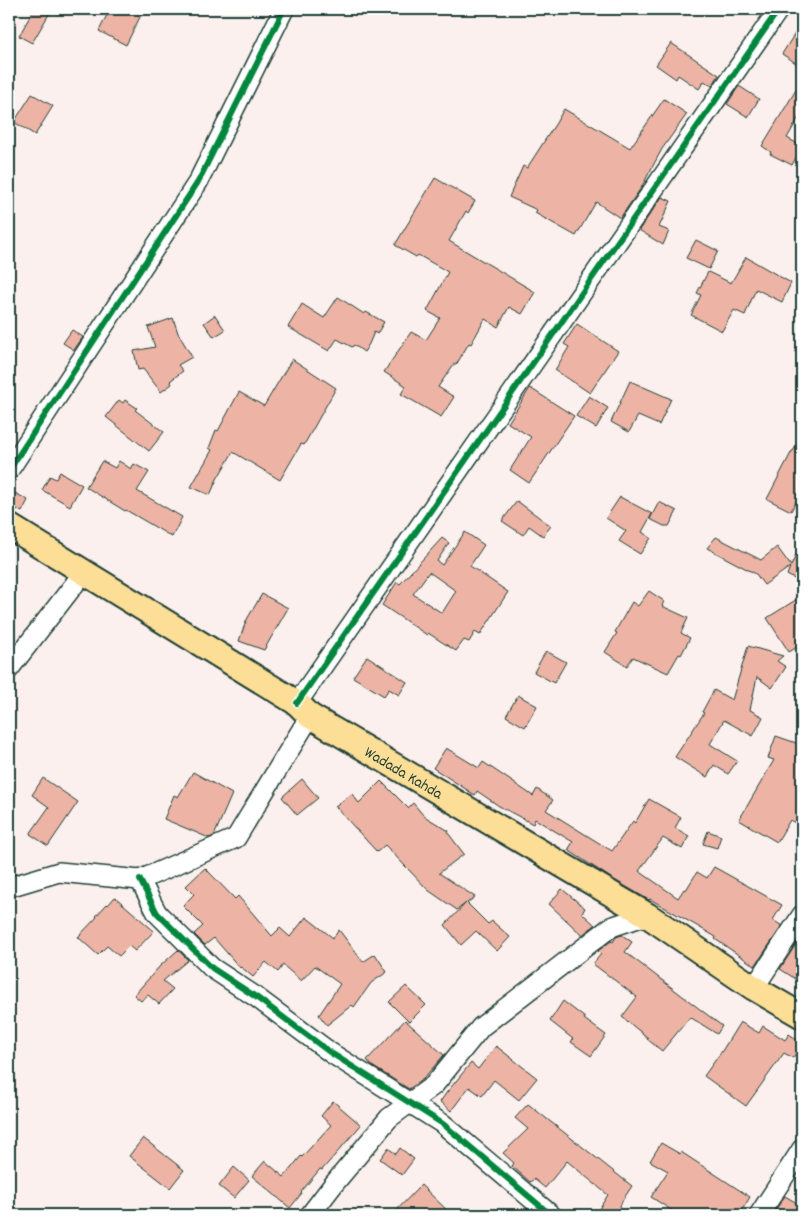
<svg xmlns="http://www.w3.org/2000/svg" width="811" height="1224" font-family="Dekko,sans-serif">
	<rect width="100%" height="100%" fill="#fbf0ed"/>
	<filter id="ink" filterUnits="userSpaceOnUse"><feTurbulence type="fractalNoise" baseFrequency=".02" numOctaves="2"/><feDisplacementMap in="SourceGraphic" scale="10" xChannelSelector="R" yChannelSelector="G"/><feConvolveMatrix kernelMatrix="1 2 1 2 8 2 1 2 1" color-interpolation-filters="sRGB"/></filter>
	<g filter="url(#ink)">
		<path fill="#edb4a5" stroke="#1f3d34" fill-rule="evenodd" d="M34 9H52L32 43 19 36Z
			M110 9H144L126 45 99 31Z
			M802 22V67L782 54Z
			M671 43 719 75 712 86 704 81 699 89 678 75 676 79 656 65Z
			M802 80V112L787 138 802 146 792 165 770 154 771 152 762 146Z
			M739 86 759 99 748 117 727 104Z
			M32 94 53 106 35 135 14 122Z
			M664 99 687 114 662 149 641 188 620 218 596 202 576 236 535 213 537 210 509 197 523 166 527 168 556 123 564 109 630 148Z
			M435 178 475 201 468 213 466 211 449 241 535 292 522 314 509 307 498 327 485 319 471 344 469 343 456 365 454 364 438 387 454 397 441 417 401 394 406 386 384 372 411 332 426 340 440 318 427 311 448 272 418 255 416 257 395 245Z
			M662 197 671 201 659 227 669 231 663 245 639 230Z
			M696 240 718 251 709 269 686 258Z
			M746 257 791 283 782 302 756 289 745 315 734 310 722 331 691 315 701 295 697 293 708 272 731 283Z
			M338 297 364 314 366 312 384 322 377 334 374 332 369 344 364 352 354 345 352 347 337 339 329 351 288 327 302 304 324 318Z
			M215 315 225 330 214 337 204 323Z
			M173 318 178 333 192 357 178 365 183 371 170 381 172 384 161 392 143 369 138 370 134 351 155 347 148 327Z
			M577 324 618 351 590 393 555 370 569 347 564 344Z
			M72 330 83 337 74 350 63 343Z
			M292 359 336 388 304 445 301 444 280 480 233 452 217 479 210 495 191 487 212 450 209 448 216 430 218 431 239 392 264 406Z
			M630 381 671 399 659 425 638 416 629 432 611 422Z
			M530 388 574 416 529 483 510 470 531 437 508 423Z
			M589 396 608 408 596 428 576 416Z
			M119 400 123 403 125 400 137 408 135 410 164 432 149 451 106 417Z
			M802 437V490L791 511 767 499 792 451H793Z
			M102 461 115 468 119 461 131 469 134 464 149 472 137 491 182 517 172 537 126 510 125 511 86 487Z
			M60 472 82 485 70 506 42 490 50 476 56 479Z
			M15 493 28 500 22 512 9 505Z
			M620 497 652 514 642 532 651 538 640 554 619 541 626 531 606 518Z
			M517 501 551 526 543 536 529 526 523 535 502 521Z
			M659 502 677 511 669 526H664L650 519Z
			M465 532 484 545 470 566 508 592 480 635 475 632 469 642 464 640 456 651 428 633 427 635 382 605 397 582 400 584 442 538 449 543 437 561 442 565ZM429 572 456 591 442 613 413 594Z
			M716 537 761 560 777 547 791 566 802 542V583L787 575 790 567 764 585 756 574 707 548Z
			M649 591 664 601 662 606 688 618 681 633 690 638 681 655 679 654 668 673 633 657 627 666 605 652 617 633 615 632 632 602 638 606Z
			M262 594 288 608 264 650 239 641 246 621Z
			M802 596V644L789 652 767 618Z
			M748 646 783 656 777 661 786 667 772 688 757 677 750 710 763 717 753 736 724 720 710 744 737 761 728 774 714 765 707 777 675 757 704 713 702 712 714 690 732 700Z
			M546 651 566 662 554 683 534 672Z
			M367 656 407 682 399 695 389 689 384 696 353 677Z
			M518 695 537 706 525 727 506 716Z
			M776 736 802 745V827L790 820 777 842 739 820 774 760 768 758Z
			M446 748 479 768 483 762 533 796 537 789 553 800 546 810 612 851 633 821 635 823 649 799 681 817 675 828 689 836 682 849 663 838 639 871 678 898 684 889 686 890 697 872 707 878 714 867 782 905 773 920 782 926 755 966 715 939 716 937 650 899 649 900 611 878 568 850 573 842 535 819 533 824 499 806 477 791 475 795 433 768Z
			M193 772 232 794 214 836 209 838 164 819 174 795 178 797Z
			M43 778 78 802 48 846 30 834 49 807 32 795Z
			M302 779 318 798 297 815 282 797Z
			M381 781 408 808 413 803 424 816 449 831 448 833 464 854 439 873 475 897 467 903 488 924 492 921 510 937 497 951 476 931 461 945 445 925 466 903 457 910 428 890 385 845 377 852 335 806 352 794 359 803Z
			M708 831 721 836 717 848 703 844Z
			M205 868 235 899 238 896 272 936 280 928 290 937 306 917 333 938 339 930 363 962 375 954 387 972 371 983 354 1007 352 1005 327 1025 319 1015 340 984 315 966 301 981 283 965 278 972 266 962 253 977 241 967 240 968 214 938 205 945 194 934 203 926 183 906 194 894 186 886Z
			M562 889 585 908 582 913 595 925 582 935 549 904Z
			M115 897 154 931 135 951 129 946 119 956 107 946 98 955 78 937 97 917 96 916 107 904 108 905Z
			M622 935 632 942 625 952 722 1026 717 1034 690 1017 662 1051 647 1039 648 1038 622 1017 637 997 593 964 601 954 598 951 611 941 613 942 616 937Z
			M800 938 802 939V983L780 969Z
			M178 950 188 960 163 981 173 989 159 1004 148 995 141 1001 134 995 160 966Z
			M406 986 426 1005 409 1022 389 1002Z
			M563 1001 585 1018 584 1019 606 1035 591 1056 571 1042 573 1039 550 1021Z
			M405 1020 444 1055 423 1079 409 1089 372 1066 367 1060Z
			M740 1022 759 1033 763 1026 785 1040 789 1034 802 1043 793 1058 784 1053 746 1106 704 1076 722 1051Z
			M496 1046 537 1078 519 1100 494 1080 482 1096 469 1087 451 1111 440 1102 447 1092 471 1063 478 1069Z
			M333 1101 361 1125 322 1170 320 1169 301 1192 302 1193 290 1208 252 1176 265 1161 284 1177 301 1156 302 1157 331 1125 321 1116Z
			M528 1104 632 1186 622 1201 617 1215H595L608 1195 567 1161 545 1188 534 1179 530 1182 512 1166 514 1163 503 1153 528 1129 515 1118Z
			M143 1138 184 1170 170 1188 129 1156Z
			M661 1143 680 1154 681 1152 750 1197 739 1215H679L651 1197 668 1171 650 1161Z
			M388 1148 396 1154 400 1148 414 1159 402 1175 380 1159Z
			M234 1167 249 1180 234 1198 219 1186Z
			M421 1185 452 1215H392Z
			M785 1196 802 1206V1215H772Z"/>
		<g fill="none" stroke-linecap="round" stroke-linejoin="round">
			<defs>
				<path id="minor" d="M9 470 198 182 284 9
					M9 669 84 572
					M297 703 779 9
					M140 880 157 913 212 968 256 997 331 1053 443 1124 551 1215
					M9 887 59 872 140 880 236 838 310 716
					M754 988 802 915
					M310 1215 333 1185 389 1118 434 1085 481 1027 611 927 647 915
					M759 1215 802 1149"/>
				<g id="major">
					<path id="s1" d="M9 526 297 703 310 716 647 915 754 988 802 1016"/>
				</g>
			</defs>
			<use href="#minor" stroke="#1f3d34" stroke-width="22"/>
			<use href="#major" stroke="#1f3d34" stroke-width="28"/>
			<use href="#minor" stroke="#fff" stroke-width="19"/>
			<use href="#major" stroke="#fcde96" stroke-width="24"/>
			<defs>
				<path id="cycleway" d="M9 470 198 182 284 9
					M297 703 779 9
					M140 880 157 913 212 968 256 997 331 1053 443 1124 551 1215"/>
			</defs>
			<use href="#cycleway" stroke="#fff" stroke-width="9"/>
			<use href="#cycleway" stroke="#00873e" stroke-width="6"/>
		</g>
	</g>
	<g text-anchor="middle" stroke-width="4" stroke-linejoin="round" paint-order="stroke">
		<g font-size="16" fill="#1f3d34" stroke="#fff">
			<text dy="6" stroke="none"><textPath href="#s1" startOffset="466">Wadada Kahda</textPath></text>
		</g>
	</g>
	<rect width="811" height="1224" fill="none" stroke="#fff" stroke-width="30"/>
	<rect x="15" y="15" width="781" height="1194" fill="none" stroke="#1f3d34" stroke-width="2" filter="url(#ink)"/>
</svg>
